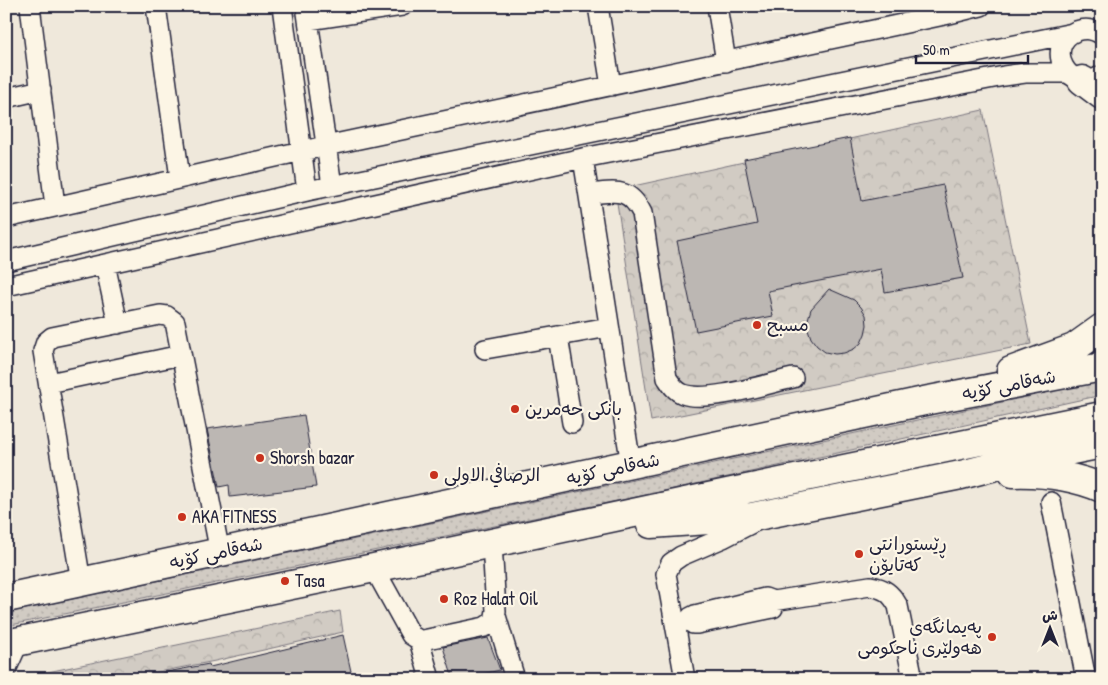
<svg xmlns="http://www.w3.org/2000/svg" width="1108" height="685" font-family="'Patrick Hand','Playpen Sans Arabic',sans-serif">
	<defs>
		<pattern id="grass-dots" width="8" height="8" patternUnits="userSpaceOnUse" patternTransform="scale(1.25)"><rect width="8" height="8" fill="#d1cbc3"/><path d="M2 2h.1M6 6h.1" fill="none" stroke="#b3aea8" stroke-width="1.8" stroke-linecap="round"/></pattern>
		<pattern id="park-crowns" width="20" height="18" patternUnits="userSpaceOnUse" patternTransform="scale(1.25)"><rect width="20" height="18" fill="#d1cbc3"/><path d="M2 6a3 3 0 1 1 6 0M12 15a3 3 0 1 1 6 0" fill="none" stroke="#b3aea8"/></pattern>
	</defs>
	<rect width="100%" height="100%" fill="#efe8db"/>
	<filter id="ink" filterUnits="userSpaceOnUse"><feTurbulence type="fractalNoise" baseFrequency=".02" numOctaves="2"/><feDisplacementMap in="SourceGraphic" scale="10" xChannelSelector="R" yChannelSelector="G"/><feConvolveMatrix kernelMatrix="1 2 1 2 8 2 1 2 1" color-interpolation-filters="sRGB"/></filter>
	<g filter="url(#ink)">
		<path fill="url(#grass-dots)" stroke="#7a767f" d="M1092 383H1102V395L641 496 6 626V613Z"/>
		<path fill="url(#park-crowns)" stroke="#7a767f" d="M983 110 1031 344 651 421 615 190Z
			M340 611 343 632 215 661 122 679H40L43 673Z"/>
		<path fill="#bcb7b3" stroke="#22223b" d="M850 138 862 201 943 185 963 278 885 292 881 269 768 291 773 316 696 331 677 241 757 224 744 159Z
			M829 289 854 300 861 307 866 315 867 325 865 334 861 343 854 349 844 353 835 354 825 352 817 346 811 338 808 329V319L811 309Z
			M304 415 316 487 230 497 229 485 219 487 207 429Z
			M343 635 352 676 341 679H162V673L209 664 210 667Z
			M488 638 500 670 461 679H453L443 647Z"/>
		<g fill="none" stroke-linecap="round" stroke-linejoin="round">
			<defs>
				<path id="minor" d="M30 6 55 206
					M156 6 180 178
					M282 6 307 191
					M306 6 332 186
					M598 6 611 86
					M717 6 726 62
					M308 20 402 6
					M1102 35C1094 29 1085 28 1076 31 1042 46 1069 97 1102 75
					M6 98 41 90
					M583 158 631 465
					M589 194C615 192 628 186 642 213L667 378C671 384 675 391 683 394 707 403 766 384 793 378
					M6 218 302 151 949 14 981 6
					M6 261 307 191 1073 33
					M105 264 118 324
					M6 286 583 158 1004 76 1025 73H1068
					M558 336 572 423
					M485 349 609 327
					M49 383 181 355
					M1051 502 1086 679
					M374 568 411 635 419 640H423L485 627 494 621 496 611 492 543
					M81 582 43 351 46 342 52 337 160 315 167 316 175 322 220 553
					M765 598 773 601V608L697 624H693L690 621 691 617 695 615Z
					M773 601 870 586C884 588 891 593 898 606L913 679
					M496 616 515 679
					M419 640 430 679
					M6 670 15 650 22 641
					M685 679 666 574 671 563 681 556 723 538 756 521"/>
				<path id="highway" d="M1082 80 1102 95
					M1011 371 1074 348 1102 328
					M1013 473C1044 472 1073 476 1102 488
					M651 524 752 517 961 475 1007 463 1102 444
					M6 598 929 400 1102 367
					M6 644 374 568 737 491 1102 416"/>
			</defs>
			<use href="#minor" stroke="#22223b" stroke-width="22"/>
			<use href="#highway" stroke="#22223b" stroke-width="31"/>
			<use href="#minor" stroke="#fcf5e5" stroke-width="19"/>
			<use href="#highway" stroke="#fcf5e5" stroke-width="28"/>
		</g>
	</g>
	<g fill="#c8321e" stroke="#fcf5e5" stroke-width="2">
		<circle cx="757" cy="325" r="5"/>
		<circle cx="515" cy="409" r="5"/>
		<circle cx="260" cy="458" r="5"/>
		<circle cx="434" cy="475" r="5"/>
		<circle cx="182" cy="517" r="5"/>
		<circle cx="859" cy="554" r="5"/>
		<circle cx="285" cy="581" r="5"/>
		<circle cx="444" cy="599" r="5"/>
		<circle cx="992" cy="637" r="5"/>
	</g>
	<g text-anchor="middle" stroke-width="4.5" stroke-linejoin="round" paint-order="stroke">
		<g font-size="18" fill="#22223b" stroke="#fcf5e5" text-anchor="start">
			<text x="767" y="331">مسبح</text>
			<text x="525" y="415">بانكی حه‌مرین</text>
			<text x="270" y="464">Shorsh bazar</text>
			<text x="444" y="481">الرصافي الاولى</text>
			<text x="192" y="523">AKA FITNESS</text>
			<text x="869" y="550">ڕێستورانتی<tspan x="869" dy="21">کەتایۆن</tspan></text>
			<text x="295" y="587">Tasa</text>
			<text x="454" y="605">Roz Halat Oil</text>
			<text x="982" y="633" text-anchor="end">پەیمانگەی<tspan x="982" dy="21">هەولێری ناحکومی</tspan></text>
		</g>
		<g font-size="18" fill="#22223b" stroke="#fcf5e5">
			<text transform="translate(1009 385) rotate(-11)" y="6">شەقامی کۆیە</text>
			<text transform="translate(613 469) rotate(-12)" y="6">شەقامی کۆیە</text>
			<text transform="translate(216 553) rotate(-12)" y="6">شەقامی کۆیە</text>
		</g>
	</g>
	<rect width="1108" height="685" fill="none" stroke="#fcf5e5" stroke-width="25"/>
	<rect x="12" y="12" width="1083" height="660" fill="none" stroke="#22223b" stroke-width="2" filter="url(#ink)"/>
	<g transform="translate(1050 628)" stroke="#fcf5e5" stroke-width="4" paint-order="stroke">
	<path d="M0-4L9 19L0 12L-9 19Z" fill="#22223b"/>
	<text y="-8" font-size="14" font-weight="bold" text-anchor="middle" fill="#22223b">ش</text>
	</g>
	<path d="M916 55v8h112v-8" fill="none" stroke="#22223b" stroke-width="2.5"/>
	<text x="923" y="55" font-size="15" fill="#22223b" stroke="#fcf5e5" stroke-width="4" paint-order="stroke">50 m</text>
</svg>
